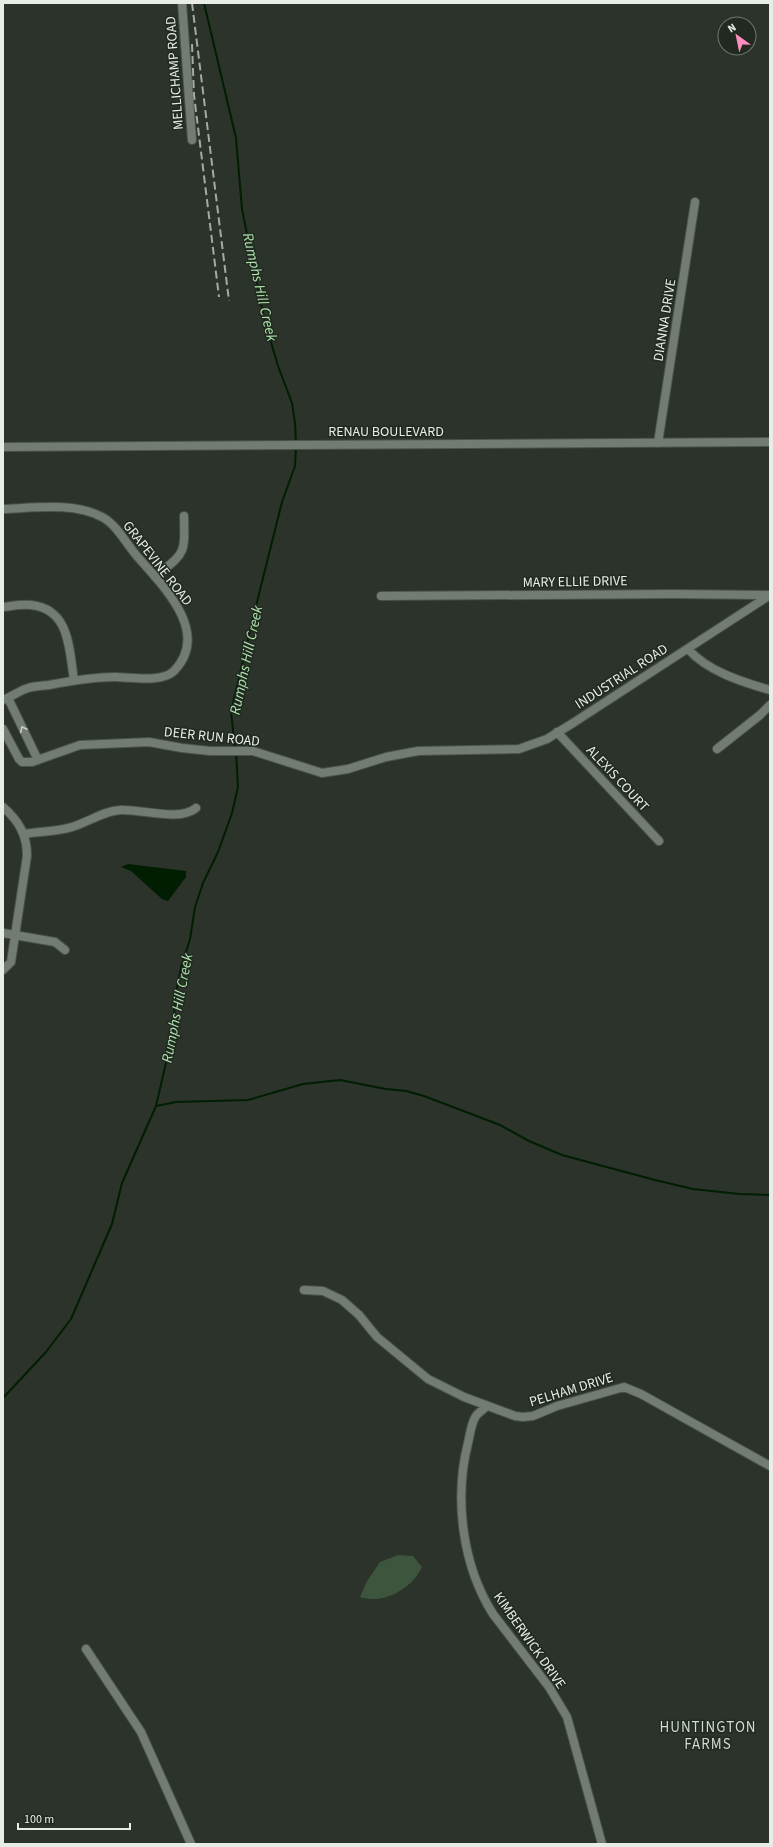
<svg xmlns="http://www.w3.org/2000/svg" width="773" height="1847" font-family="'Source Sans 3',sans-serif">
	<rect width="100%" height="100%" fill="#2b332a"/>
	<path fill="#3d553c" d="M398 1555 413 1556 422 1567C412 1589 383 1605 360 1597L367 1581 380 1562Z"/>
	<path fill="#011e02" d="M128 864 186 871V877L168 901 162 899 131 871 121 867Z"/>
	<g fill="none" stroke-linecap="round" stroke-linejoin="round">
		<path stroke="#011e02" stroke-width="2" d="M204 3 236 138 242 209 264 318 278 366 292 403 295 423 296 443
			M235 748 231 712 254 614 282 502 295 466 296 447
			M156 1106 176 1102 248 1100 303 1084 340 1080 386 1089 406 1091 424 1096 500 1125 529 1141 562 1155 655 1180 693 1189 739 1194 770 1195
			M3 1398 46 1352 71 1319 112 1224 122 1183 156 1106 172 1037 176 992 181 968 190 939 195 907 203 883 218 852 232 813 238 787 236 752"/>
		<defs>
			<path id="street" d="M182 3 192 140
				M658 443 695 202
				M3 447 770 442
				M3 509C33 508 74 502 102 517 116 524 126 543 136 555 161 584 212 632 174 671 162 683 131 677 115 677 93 677 70 681 49 685 42 686 34 686 28 688 19 691 11 697 3 700
				M155 577C185 552 185 556 184 516
				M381 596 674 594 769 595
				M3 607C12 606 22 604 31 605 70 609 69 649 74 680
				M688 649C707 671 742 682 770 690
				M8 698 38 760
				M3 729 19 759 22 762H32L80 745 149 742 182 748 210 751H253L322 773 348 769 386 757 418 751 519 749 547 739 573 723 770 595
				M557 732 659 841
				M717 749 760 715 770 705
				M3 807C19 821 27 835 27 856L11 962 3 970
				M24 834C39 831 57 832 72 827 89 822 103 811 121 810 142 809 180 822 196 808
				M3 933 55 942 65 950
				M304 1290 323 1291 342 1300 359 1315 377 1337 428 1379 464 1397 515 1416 523 1417 533 1416 557 1406 624 1387 641 1394 770 1466
				M487 1406C484 1409 479 1412 476 1416 471 1423 470 1435 468 1443 454 1498 462 1565 493 1614L549 1687 567 1717 602 1844
				M86 1649 141 1732 191 1844"/>
		</defs>
		<use href="#street" stroke="#4a524a" stroke-width="10"/>
		<use href="#street" stroke="#737c72" stroke-width="8"/>
		<path stroke="#a5aba4" stroke-width="2" stroke-dasharray="8 4" stroke-linecap="butt" d="M192 3 229 301
			M192 44 194 95 219 297"/>
	</g>
	<defs><path id="oneway-chevron" d="M-2-3.5L2.5 0L-2 3.5" fill="none" stroke-width="1.6" stroke-linecap="round" stroke-linejoin="round"/></defs>
	<use stroke="#c5cbc5" href="#oneway-chevron" transform="translate(23 729) rotate(-116)"/>
	<g text-anchor="middle" stroke-width="3" stroke-linejoin="round" paint-order="stroke">
		<g font-size="14" fill="#e8ede8" stroke="#212921">
			<text transform="translate(174 73) rotate(-94)" y="5">MELLICHAMP ROAD</text>
			<text transform="translate(664 320) rotate(-81)" y="5">DIANNA DRIVE</text>
			<text x="386" y="436">RENAU BOULEVARD</text>
			<text transform="translate(158 563) rotate(52)" y="5">GRAPEVINE ROAD</text>
			<text transform="translate(575 581) rotate(-1)" y="5">MARY ELLIE DRIVE</text>
			<text transform="translate(621 676) rotate(-33)" y="5">INDUSTRIAL ROAD</text>
			<text transform="translate(212 736) rotate(6)" y="5">DEER RUN ROAD</text>
			<text transform="translate(618 778) rotate(47)" y="5">ALEXIS COURT</text>
			<text transform="translate(571 1389) rotate(-17)" y="5">PELHAM DRIVE</text>
			<text transform="translate(530 1640) rotate(55)" y="5">KIMBERWICK DRIVE</text>
		</g>
		<g font-size="15" font-style="italic" fill="#ade2ab" stroke="#212921">
			<text transform="translate(260 287) rotate(77)" y="5">Rumphs Hill Creek</text>
			<text transform="translate(246 660) rotate(-78)" y="5">Rumphs Hill Creek</text>
			<text transform="translate(177 1008) rotate(-79)" y="5">Rumphs Hill Creek</text>
		</g>
		<g font-size="15" letter-spacing="1" fill="#d1dbd0" stroke="#212921">
			<text x="708" y="1732">HUNTINGTON<tspan x="708" dy="17">FARMS</tspan></text>
		</g>
	</g>
	<rect width="773" height="1847" fill="none" stroke="#e8ede8" stroke-width="8"/>
	<g transform="translate(737 36) rotate(327)"><circle r="19" fill="#212921" stroke="#717771"/>
	<path d="M0-3L7 15L0 10L-7 15Z" fill="#fd8ebf"/>
	<text y="-6" font-size="11" font-weight="bold" text-anchor="middle" fill="#e8ede8">N</text>
	</g>
	<path d="M18 1823v6h112v-6" fill="none" stroke="#e8ede8" stroke-width="2"/>
	<text x="24" y="1823" font-size="12" fill="#e8ede8" stroke="#212921" stroke-width="3" paint-order="stroke">100 m</text>
</svg>
